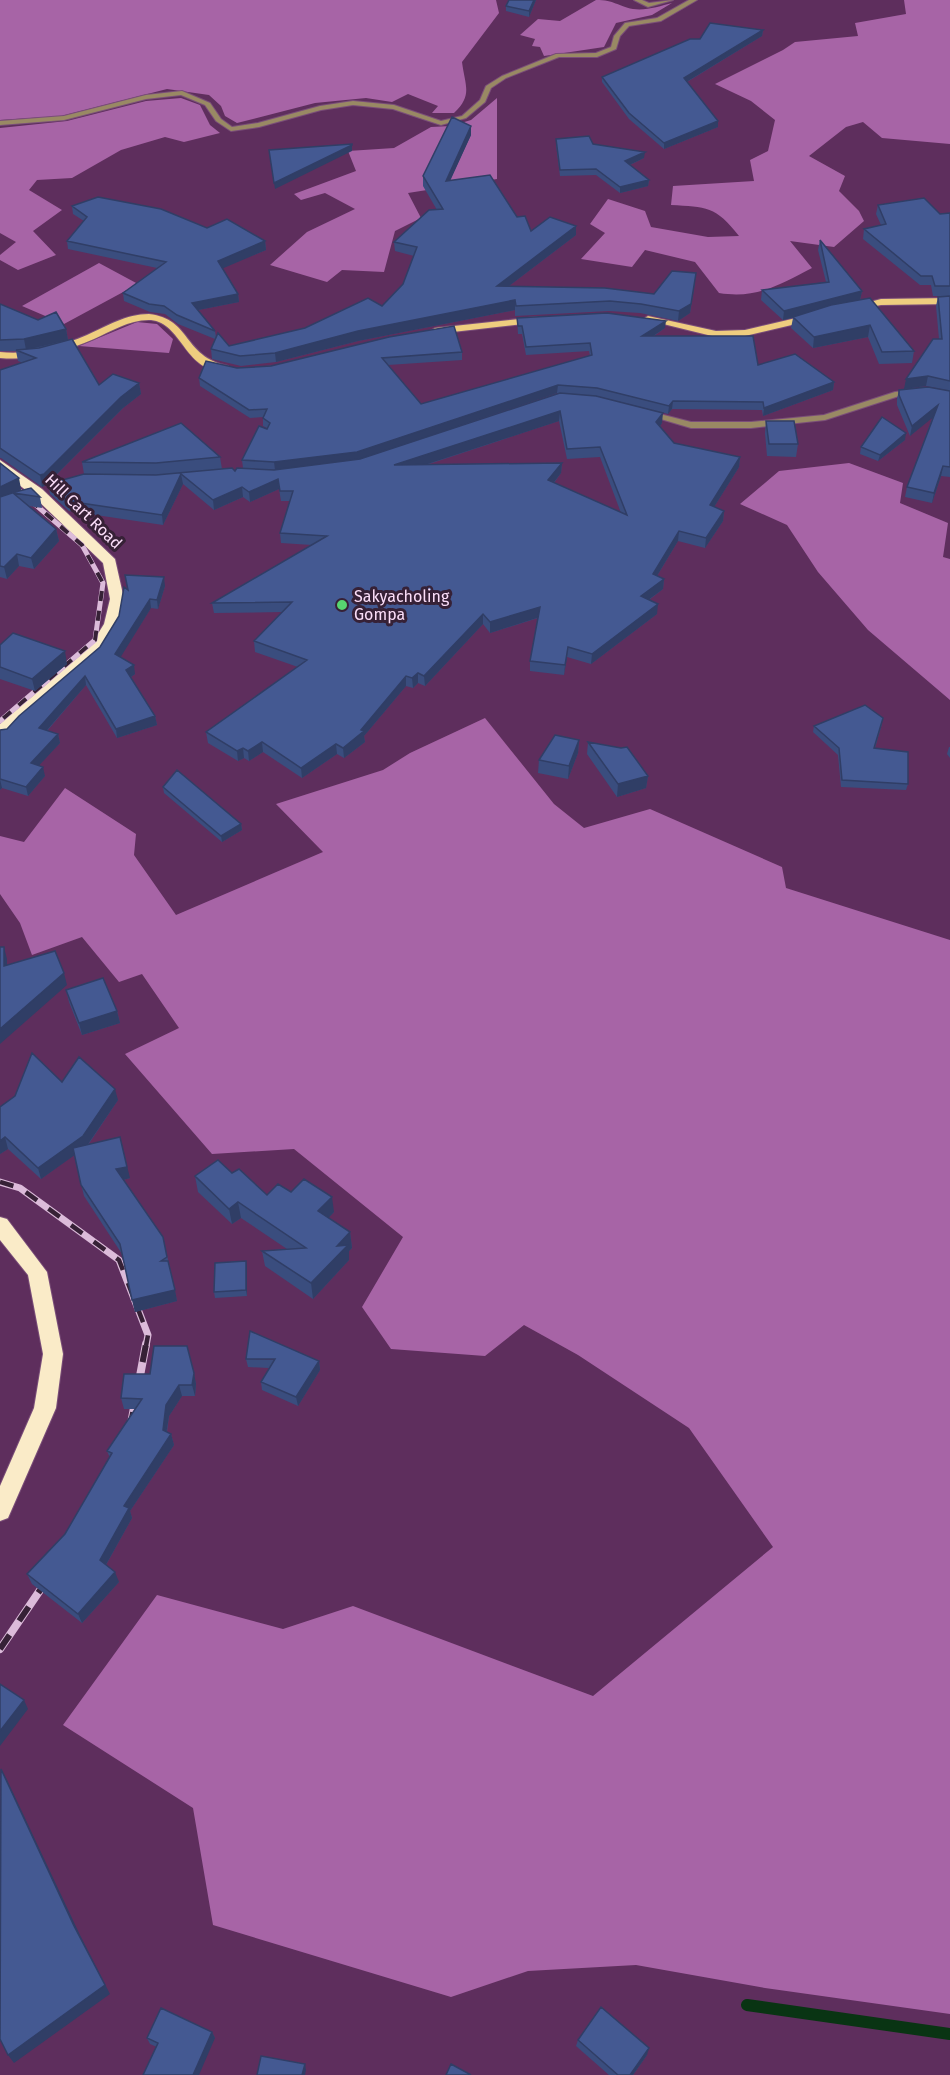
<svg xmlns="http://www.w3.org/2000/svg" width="950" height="2075" font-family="'Fira Sans',sans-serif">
	<rect width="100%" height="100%" fill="#5e2e5d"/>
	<path fill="#a764a6" d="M0 0H496L499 13 462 62C465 86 473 95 454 113H432L438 106 408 94 392 102 366 98 315 103 237 123 225 116 221 106 209 95 167 89 61 116 0 120Z
		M596 0C615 0 617 6 633 9 646 11 660 6 672 3L652 15 616 23 604 47 544 56 540 47 532 46 535 39 520 35 538 19 560 21Z
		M904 0H950V144L882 138 863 122 846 127 809 156 845 176 839 191 859 211 864 221 834 247 790 241 812 268C779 285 757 299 719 293L695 262 645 250 632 267 581 259 605 233 590 224 608 199 645 211 651 227 708 237 739 236C716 206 706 207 671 205L673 186 754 181 750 160 768 151 775 120 751 101 715 84 783 50 795 42 858 36 855 23 906 14Z
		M181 98 200 105 210 125 220 133 184 142 165 137 121 150 72 178 37 180 29 190 62 210 33 231 56 255 18 270 0 260V255L16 242 0 233V128L67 121 146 101Z
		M497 98V179L408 193 421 218 395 231 384 272 342 270 327 282 270 265 307 232 355 209 325 193 301 200 294 194 356 171 348 151 394 148 431 127 451 126 471 120Z
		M99 263 138 284 64 324 22 306Z
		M137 322 157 324 173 339 169 353 79 346Z
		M849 463 903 483 900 503 948 523 943 557 950 559V700L868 630 818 572 787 525 740 504 779 471Z
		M485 718 554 804 584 828 650 809 782 867 786 888 950 940V2014L765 1988 636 1965 528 1971 451 1997 213 1925 193 1808 63 1725 157 1595 283 1629 353 1606 593 1696 773 1547 689 1428 578 1355 524 1325 485 1356 391 1349 362 1307 403 1237 294 1149 212 1154 125 1054 179 1028 142 974 119 982 82 937 32 955 20 923 0 894V836L24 842 65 788 136 834 134 855 176 915 323 852 276 804 383 770 410 753Z"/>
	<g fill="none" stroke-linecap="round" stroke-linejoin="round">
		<path stroke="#093413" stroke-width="12" d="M747 2005 950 2034"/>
		<defs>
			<path id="street" d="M634 0H642L649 3 673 0 648 7Z
				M689 0H697L661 21 629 26 620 36 616 49 597 57H559L506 78 491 88 485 102 466 118 441 125 393 109 353 105 321 110 259 127 231 131 216 121 205 105 181 95 146 99 64 120 0 125V121L64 116 146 95 182 91 210 103 221 119 232 127 258 123 320 106 353 101 394 105 441 121 462 116 480 100 486 86 502 76 556 54 596 53 611 47 614 36 625 23 657 18Z
				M913 390 916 391V395L899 396 825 420 751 428H691L644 414 648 411 691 422H751L824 415 895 392Z"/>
			<path id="primary" d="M950 298V304L881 305 856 310 851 307 881 299Z
				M149 314C192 319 182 356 228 366V370C186 377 183 323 151 320 130 319 112 331 94 339 64 352 33 361 0 358V352C31 355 59 347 87 335 107 326 126 314 149 314Z
				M809 315 813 316V320L745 336 716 337 643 319 648 316 716 331 745 330Z
				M537 317 542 320 541 322 435 334 430 331 435 328Z"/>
			<path id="highway" d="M0 460 42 489 115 559 124 599 118 624 100 654 5 736 0 737V724L89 648 104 624 110 599 103 563 32 495 0 470Z
				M0 1217 7 1219 47 1272 63 1354 56 1408 8 1518 0 1521V1486L34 1408 43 1354 28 1275 0 1240Z"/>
		</defs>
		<use href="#street" stroke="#7a4e79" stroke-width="2"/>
		<use href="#primary" stroke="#7a4e79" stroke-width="2"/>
		<use href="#highway" stroke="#7a4e79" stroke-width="2"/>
		<use href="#street" fill="#998964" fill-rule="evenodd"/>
		<use href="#primary" fill="#eecd7f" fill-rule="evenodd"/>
		<use href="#highway" fill="#faebc8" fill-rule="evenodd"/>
		<defs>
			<path id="rail-far2" d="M0 474 82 545 103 583 95 640 0 721"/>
			<path id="rail-far1" d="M0 1182 20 1188 119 1260 148 1335 146 1346"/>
			<path id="rail" d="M130 1429 146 1344
				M0 1649 49 1577"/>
		</defs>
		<use href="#rail-far2" stroke="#dcbbda" stroke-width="5"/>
		<use href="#rail-far1" stroke="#dcbbda" stroke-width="7"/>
		<use href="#rail" stroke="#dcbbda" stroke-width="8"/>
		<use href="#rail-far2" stroke="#362136" stroke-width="4" stroke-dasharray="10" stroke-linecap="butt"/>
		<use href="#rail-far1" stroke="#362136" stroke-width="4.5" stroke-dasharray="14" stroke-linecap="butt"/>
		<use href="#rail" stroke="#362136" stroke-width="6" stroke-dasharray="17" stroke-linecap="butt"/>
	</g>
	<path fill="#3a4d7e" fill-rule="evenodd" d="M509 0H536L529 17 506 11V6Z
		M763 30 762 36 687 82 718 127 664 149 629 119 602 82V77L700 39Z
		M471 126V135L450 180 517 217 531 231 576 235 509 286 654 294 695 283 690 313 678 321 640 313 609 311 515 316V310L358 341 276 362 241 366 212 359 211 349 215 339 178 324 165 314 150 312 124 301 123 293 157 268 68 249 67 241 84 221 73 214 72 206 207 228 265 241 266 250 222 268 238 294 239 302 198 310 215 331 216 337 229 346 305 328 382 306 403 284 414 256 395 251 394 242 437 210 423 186V176Z
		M556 139 644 158 630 165 649 180 648 186 620 193 596 175 560 176 556 145Z
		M878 205 940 214 950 213V296H933L931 285H920L863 239 864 229 881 225 876 214Z
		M820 240 862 291 860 300 914 351 912 363 879 364 868 337 813 348 791 328 793 318 783 320 761 300 762 290 826 282 818 250Z
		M950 296V477L941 476 932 503 905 497 907 487 933 416 910 436 897 405V399L899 390H946L926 386 904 389 939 339 936 306 938 297Z
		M0 304 38 320 66 329 68 340 99 385 139 383 141 394 123 408 46 485 42 487 1 458H0V370L23 363 18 361 16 351H0Z
		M517 318 665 328 654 336 758 365 834 382 833 390 763 416 762 410 672 409 668 414 597 396 557 393 359 459 560 393 662 423 660 426 674 443 740 457 739 467 714 507 724 511 723 521 705 548 678 541 657 576 664 579 663 589 649 600 657 614 591 664 567 657 564 675 530 671V661L538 618 490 633 483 624 425 686 418 683 413 688 406 686 364 736 365 742 344 758 337 754 302 778 263 752 249 761 244 758 238 761 208 743 206 732 298 667 255 652 254 641 282 612 214 613 212 603 312 545 281 543 280 533 290 501H281L279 489 250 502 243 497 214 510 183 484 163 525 69 511 50 494 48 484 156 475 274 470H275L243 468 242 460 267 428 263 426V417L250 418 200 386 199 378 237 368 462 352V360L388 365 421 404 590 356 589 351 526 355 522 334H518ZM559 421 567 459 600 457 621 513 554 483 561 473 562 463 426 465Z
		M766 421 798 444 796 457 767 456 765 433Z
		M905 440 878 461 860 454 861 447Z
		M220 457 222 469 158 475 84 474 82 462Z
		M0 463 21 489 16 492 40 497 42 508 29 506 56 529 59 541 34 569 19 566 7 579 0 577Z
		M165 586 158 609 151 608 120 657 135 674 131 677 155 716 157 725 117 738 86 685 47 731 58 734 60 743 39 765 45 776 28 796 2 788 0 790V730L7 729 100 647 119 616 128 590Z
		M0 645 67 664 35 691 0 679Z
		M882 724 875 748 908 784 906 790 841 787 838 755 813 732 814 726Z
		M579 740 578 753 568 779 538 773 539 760Z
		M588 742 648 776 646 788 617 797 587 754Z
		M949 747H950V758L947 754Z
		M163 787 241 824 242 830 222 842 164 793Z
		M66 990 117 1011 120 1023 82 1035 69 1002Z
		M62 1082 118 1100 88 1145 130 1178 123 1180 163 1237 177 1301 135 1312 122 1254 84 1196 74 1155 41 1179 8 1149 0 1154V1107Z
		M232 1173 267 1195 291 1192 334 1212 328 1218 350 1232 352 1248 349 1251V1260L313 1299 265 1266 262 1251 287 1249 241 1218 232 1224 198 1192 195 1176Z
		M247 1267V1296L215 1298 214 1292Z
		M187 1346 196 1384 195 1396H182L169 1416 167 1432 171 1434 174 1445 130 1511 132 1518 106 1565 119 1582 82 1623 32 1584 27 1574 65 1534 110 1458 107 1451 135 1409H124L121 1398 150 1374Z
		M246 1359 319 1361 320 1370 298 1406 262 1390 261 1382 269 1368 248 1367Z
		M212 2032 215 2038 157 2047 150 2044 147 2038Z
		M578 2040 647 2055 633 2075H609L576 2046Z"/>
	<path fill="#303e66" d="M534 0H536L529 17V11Z
		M763 30 762 36 683 84 684 78Z
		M718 121V127L664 149V143Z
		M471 126V135L446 190V181Z
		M352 145V151L275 189 274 183Z
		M645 152 644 158 625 167V161Z
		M649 180 648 186 620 193V187Z
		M576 226V235L497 295V286Z
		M265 241 266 250 219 270 218 261Z
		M696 273 690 313 678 321 679 311Z
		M862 291 860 300 783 320 784 311Z
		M238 294 239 302 193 311 192 303Z
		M515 300V310L358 341 276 362 275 353 358 331Z
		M666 321 665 328 641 344 642 336Z
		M870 325 868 337 813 348 814 337Z
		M66 329 68 340 26 350 24 339Z
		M928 376 926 386 904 389 906 379Z
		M834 382 833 390 763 416 764 408Z
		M139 383 141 394 123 408 46 485 42 487 40 475 121 397Z
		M558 385 557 393 358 460 275 470 274 462Z
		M673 401 672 409 668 414 669 406Z
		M938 405 936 415 910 436 912 426Z
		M560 411 559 421 394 475V465Z
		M663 413 662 423 656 432V422Z
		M906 433 905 440 878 461 880 455Z
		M740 457 739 467 709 515 710 505Z
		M562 463 561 473 548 490V480Z
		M943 466 941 476 932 503 934 493Z
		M181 474 183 484 163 525 162 515Z
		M19 478 21 489 0 500V487Z
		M278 479 279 489 250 502 249 492Z
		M242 487 243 497 214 510 213 500Z
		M724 511 723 521 705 548 706 538Z
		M56 529 59 541 34 569 31 558Z
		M679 531 678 541 652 584 653 574Z
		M17 554 19 566 7 579 4 567Z
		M164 577 165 586 158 609 157 600Z
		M664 579 663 589 640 606 641 596Z
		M150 599 151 608 117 663 115 654Z
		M658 604 657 614 591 664 592 654Z
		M540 607V617L490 633V622Z
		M483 614V624L425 686 424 676Z
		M568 647 567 657 564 675 565 665Z
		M65 651 67 664 35 691 32 679Z
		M134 665 135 674 128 679 126 670Z
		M418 673V683L413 688 412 678Z
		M85 676 86 685 41 737 39 728Z
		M406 676V686L364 736 365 742 344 758 343 748 361 730Z
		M155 716 157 725 117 738 116 729Z
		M58 734 60 743 33 772 31 763Z
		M579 740 578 753 568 779 569 766Z
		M262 742 263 752 249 761 248 751Z
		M336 744 337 754 302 778 301 768Z
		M243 748 244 758 238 761 237 751Z
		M43 767 45 776 28 796 26 787Z
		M648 776 646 788 617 797 618 784Z
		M0 779 2 788 0 790Z
		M241 824 242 830 222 842 221 836Z
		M4 947 7 959V979L4 966Z
		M64 973 67 985 0 1044V1029Z
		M117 1011 120 1023 82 1035 79 1023Z
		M115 1089 118 1100 86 1147 41 1179 38 1168Z
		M5 1137 8 1149 0 1154V1141Z
		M120 1137 130 1178 119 1181 116 1169Z
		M332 1197 334 1212 320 1227 318 1211Z
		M238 1202 241 1218 232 1224 229 1209Z
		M350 1232 352 1248 349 1251V1260L313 1299 311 1283 337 1246Z
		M246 1261 247 1267V1296L246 1290Z
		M175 1290 177 1301 135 1312 132 1300Z
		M319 1361 320 1370 298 1406 296 1397Z
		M194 1373 196 1384 195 1396 192 1385Z
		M179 1385 182 1396 169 1416 165 1441 163 1430 166 1405Z
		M171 1434 174 1445 130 1511 132 1518 103 1570 100 1560 124 1506Z
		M115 1572 119 1582 82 1623 78 1614Z
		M24 1700 28 1709 0 1746V1731Z
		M1 1769 7 1780 80 1935 110 1994 14 2063 8 2055 74 1926Z
		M212 2032 215 2038 199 2075H193Z
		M649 2048 647 2055 633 2075H630Z
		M305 2064 306 2070 305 2075H302Z"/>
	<path fill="#445992" stroke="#303e66" stroke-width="1.5" fill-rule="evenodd" d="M509 0H534L529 11 506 6Z
		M710 23 763 30 684 78 718 121 664 143 629 113 602 77 690 39H700Z
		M452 117 471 126 446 181 490 175 517 217 525 216 531 231 550 217 576 226 497 286 605 288 654 294 672 271 696 273 691 304 679 311 641 304 610 301 516 306 515 300 358 331 275 353 240 356 211 349 218 333 229 346 305 328 368 298 382 306 403 284 417 247 394 242 429 210 443 209 423 176Z
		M589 136 593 144 645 152 625 161 649 180 620 187 596 169 560 170 556 139Z
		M352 144V145L274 183 269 150Z
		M98 197 161 209 207 228 227 219 265 241 218 261 238 294 192 303 215 331 177 315 164 306 149 304 123 293 166 262 67 241 87 217 72 206Z
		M924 198 940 214 950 213V286H935L932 276H921L864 229 886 224 878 205Z
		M820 240 862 291 784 311 762 290 829 282Z
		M950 296V381L928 376 906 379 933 339H942L938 297Z
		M870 298 914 351 882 352 870 325 814 337 793 317 831 305Z
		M0 304 38 320 56 312 66 329 24 339 0 340Z
		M607 313 666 321 642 336H753L758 365 795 354 834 382 764 408 763 402 673 401 669 406 597 388 558 385 357 452 274 462 242 460 259 426 267 429 270 423 263 418 267 409 249 410 199 378 206 361 237 368 271 366 389 337 454 326 462 352 382 358 421 404 592 355 590 343 526 347 522 326H518L517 318Z
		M72 339 99 385 113 374 139 383 121 397 44 474 40 475 0 448V370L36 358 16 350 39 348Z
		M928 387 950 391V467L943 466 934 493 907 487 938 405 912 426 899 395V390Z
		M560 393 596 396 663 413 656 422 674 443 740 457 710 505 724 511 706 538 679 531 653 574 664 579 641 596 658 604 592 654 568 647 565 665 530 661 540 607 490 622 483 614 424 676 418 673 412 678 406 676 361 730 364 731 343 748 336 744 301 768 262 742 248 751 243 748 237 751 206 732 307 660 254 641 292 602 212 603 327 536 280 533 293 491H280L278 479 249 492 242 487 213 500 181 474 162 515 67 501 48 484 84 474 156 475 232 468 235 471 237 468 274 470 360 459ZM560 411 567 449 600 447 627 515 548 480 562 463 394 465Z
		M882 417 906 433 880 455 861 447Z
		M766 421H794L798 444H769Z
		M181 423 220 457 156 463 82 462Z
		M0 463 19 478 0 487Z
		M31 488 40 497 13 493 56 529 31 558 17 554 4 567 0 566V497L15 492Z
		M125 575 164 577 157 600 150 599 115 654 134 665 126 670 155 716 116 729 85 676 39 728 58 734 31 763 43 767 26 787 0 779V730L7 729 19 716 100 647 119 616 124 587 128 590Z
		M13 633 65 651 32 679 0 667V645Z
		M865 705 883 718 874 748 908 752V784L842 780 839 748 814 726Z
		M555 735 579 740 569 766 539 760Z
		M588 742 621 748 627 747 648 776 618 784Z
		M177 770 241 824 221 836 163 787Z
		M0 947H4V966L55 951 64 973 0 1029Z
		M103 978 117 1011 79 1023 66 990Z
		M32 1053 62 1082 79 1057 115 1089 83 1136 38 1168 5 1137 0 1141V1107L15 1096Z
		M120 1137 127 1167 116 1169 163 1237 167 1257 161 1261H168L175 1290 132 1300 120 1244 81 1185 73 1148Z
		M218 1160 232 1173 239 1169 267 1195 278 1184 291 1192 304 1179 332 1197 318 1211 350 1232 337 1246 348 1245 311 1283 262 1251 306 1248 238 1202 229 1209 195 1176Z
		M246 1261V1290L214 1292 215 1263Z
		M250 1331 319 1361 296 1397 261 1382 275 1359H246Z
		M154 1346H187L194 1373 192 1385H179L166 1405 163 1430 171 1434 124 1506 129 1508 100 1560 115 1572 78 1614 27 1574 65 1534 112 1453 107 1451 142 1399 121 1398 124 1374H150Z
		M0 1684 24 1700 0 1731Z
		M1 1769 74 1926 105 1985 8 2055 0 2039Z
		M601 2007 649 2048 630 2075H618L578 2040Z
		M161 2008 212 2032 193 2075H143L158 2043 147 2038Z
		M261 2056 305 2064 302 2075H257Z
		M451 2064 471 2075H446Z"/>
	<circle fill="#57d570" stroke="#362136" stroke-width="2" cx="342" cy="605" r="6"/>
	<g text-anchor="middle" stroke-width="6" stroke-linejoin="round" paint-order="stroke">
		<g font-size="16" fill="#fbdef9" stroke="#362136">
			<text transform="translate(84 511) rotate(44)" y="6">Hill Cart Road</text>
		</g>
		<g font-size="16" fill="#fbdef9" stroke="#362136" text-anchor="start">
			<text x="354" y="602">Sakyacholing<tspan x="354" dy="18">Gompa</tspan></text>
		</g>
	</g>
</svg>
